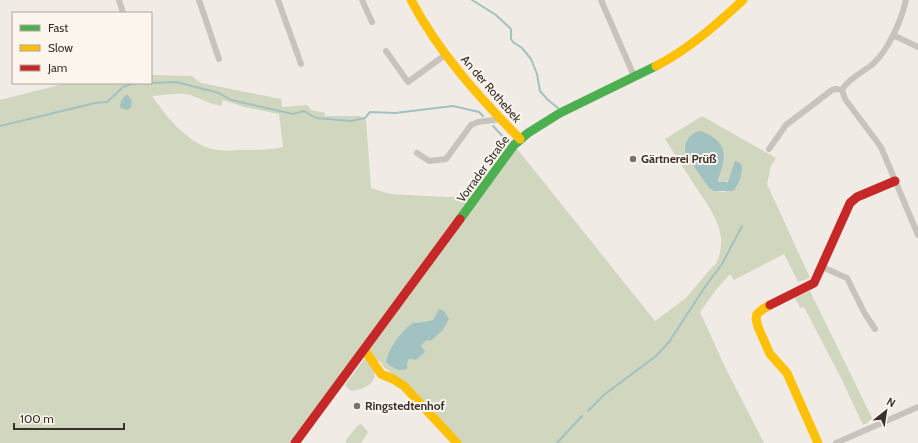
<svg xmlns="http://www.w3.org/2000/svg" width="918" height="443" font-family="Cabin,sans-serif">
	<rect width="100%" height="100%" fill="#f0ebe5"/>
	<path fill="#d1d6bf" fill-rule="evenodd" d="M151 75 192 76 201 83 281 99 282 107 307 105 311 110 325 113V116H360L366 120 371 188 390 194 446 197 468 196 473 197 514 145 655 321 686 298 714 265V267C719 260 722 246 721 238 719 219 705 201 695 186 685 170 675 155 665 139L702 116 776 158 771 166 767 184 810 278 798 282 784 254 734 280 730 274 716 290 700 312 726 369 764 443H461L406 384 388 376 390 372 383 366 380 361 376 363 368 351 299 443H0V100L67 83H151ZM173 94C179 94 186 93 193 96 202 99 210 104 221 106L223 100 244 107 279 114 283 147C271 150 259 150 246 150 234 150 220 152 209 148 186 141 166 116 152 96ZM689 138 724 156 718 180 720 182H726L729 180 726 192 714 191 709 188 685 154 684 148ZM439 310 449 319 443 330 431 341 427 340 421 346 424 352 416 360 409 359 407 362 387 358C393 344 400 333 412 323L424 322 433 320Z
		M810 291 873 420 863 425 842 380 804 307 800 308 795 298Z
		M365 358C368 362 373 366 374 371 378 384 361 390 351 391L345 385Z
		M361 424 363 426 368 432 361 443H346V440L357 426Z"/>
	<path fill="#a1c2c1" d="M127 94 132 101 131 107 128 110 121 108 120 105 122 99Z
		M700 131C705 132 710 135 714 138 730 150 723 164 718 180L719 182H728L735 161 738 162 742 165C742 175 739 184 733 191H714L709 188 685 154C683 144 689 133 700 131Z
		M439 309 444 311 449 319 443 330 431 341 427 340 421 346 425 352 416 360 409 359 407 363V369C398 371 393 369 386 362 389 347 400 333 412 323L424 322 433 320Z"/>
	<g fill="none" stroke-linecap="round" stroke-linejoin="round">
		<path stroke="#a1c2c1" stroke-width="2" d="M472 0 496 15 511 29V39L513 42 522 48 531 59 537 74 540 91 548 100 558 108
			M151 83 176 82 219 93 231 100 293 114 304 111 316 118 351 121 365 118 370 112 395 113 453 106 479 112 483 116
			M0 126 95 103 107 102 123 87 134 83
			M493 126 506 140
			M588 411 605 394 656 356 669 342 705 287 722 264 742 226
			M557 443 582 416"/>
		<path stroke="#c9c3be" stroke-width="6" d="M119 0 123 13
			M199 0 219 59
			M278 0 301 64
			M362 0 372 22
			M601 0 634 76
			M893 35 918 47
			M386 51 408 82 445 55
			M842 90 845 99 881 147 918 235
			M842 90C848 79 863 72 873 64 889 49 901 21 906 0
			M769 149 786 125 832 90 836 89 842 90
			M417 153 429 161 446 159 471 125 478 122 501 119
			M822 267 847 278 865 314 875 329
			M836 443 918 407"/>
		<path stroke="#4caf50" stroke-width="9" d="M460 219 514 145 528 133 560 113 656 66"/>
		<path stroke="#ffc107" stroke-width="9" d="M411 0C439 53 478 96 520 139
			M656 66C689 49 716 25 743 0
			M770 305 763 309 757 314 756 319 758 327 770 354 787 373 818 443
			M364 349 381 374 393 379 404 386 457 443"/>
		<path stroke="#c62828" stroke-width="9" d="M770 305 814 283 850 203 857 197 895 181
			M295 443 460 219"/>
	</g>
	<g fill="#7a716c" stroke="#fbf5ee" stroke-width="1.5">
		<circle cx="633" cy="159" r="4"/>
		<circle cx="357" cy="406" r="4"/>
	</g>
	<g text-anchor="middle" stroke-width="4" stroke-linejoin="round" paint-order="stroke">
		<g font-size="12" fill="#3b302b" stroke="#fbf5ee">
			<text transform="translate(491 89) rotate(49)" y="4">An der Rothebek</text>
			<text transform="translate(483 169) rotate(-54)" y="4">Vorrader Straße</text>
		</g>
		<g font-size="12" font-weight="bold" fill="#3b302b" stroke="#fbf5ee" text-anchor="start">
			<text x="641" y="163">Gärtnerei Prüß</text>
			<text x="365" y="410">Ringstedtenhof</text>
		</g>
	</g>
	<rect x="12" y="12" width="140" height="72" fill="#fbf5ee" stroke="#aea6a0"/>
	<rect x="20" y="25" width="20" height="6" fill="#4caf50" stroke="#aea6a0"/>
	<text x="48" y="32" font-size="12" fill="#3b302b">Fast</text>
	<rect x="20" y="45" width="20" height="6" fill="#ffc107" stroke="#aea6a0"/>
	<text x="48" y="52" font-size="12" fill="#3b302b">Slow</text>
	<rect x="20" y="65" width="20" height="6" fill="#c62828" stroke="#aea6a0"/>
	<text x="48" y="72" font-size="12" fill="#3b302b">Jam</text>
	<g transform="translate(886 411) rotate(30)" stroke="#fbf5ee" stroke-width="3" paint-order="stroke">
	<path d="M0-3L7 15L0 10L-7 15Z" fill="#3b302b"/>
	<text y="-6" font-size="11" font-weight="bold" text-anchor="middle" fill="#3b302b">N</text>
	</g>
	<path d="M14 423v6h110v-6" fill="none" stroke="#3b302b" stroke-width="2"/>
	<text x="20" y="423" font-size="12" fill="#3b302b" stroke="#fbf5ee" stroke-width="3" paint-order="stroke">100 m</text>
</svg>
